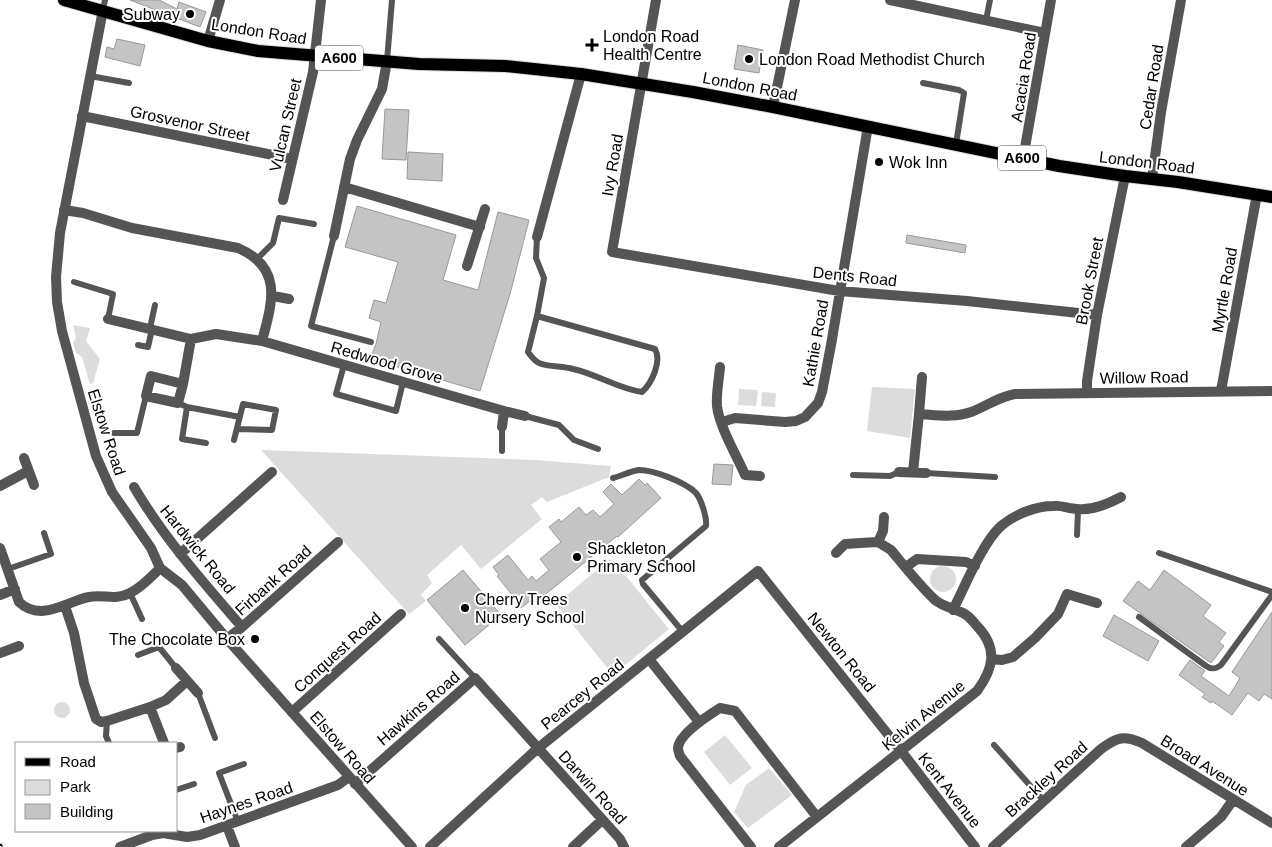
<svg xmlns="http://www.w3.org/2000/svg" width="1272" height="847" font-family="Helvetica,sans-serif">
	<rect width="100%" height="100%" fill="#fff"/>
	<path fill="#dcdcdc" d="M73 325 90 328 86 341 100 359 93 383 90 384 82 357 76 353 73 343 76 338Z
		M872 387 915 389 910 438 867 431Z
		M739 389 758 390 756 406 738 405Z
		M762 392 776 393 775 407 761 406Z
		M261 450 535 460 611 466 609 477 547 502 542 497 531 505 542 519 481 569 461 545 427 575 432 583 421 595 426 601 409 614Z
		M610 559 630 581 669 629 613 675 556 604Z
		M930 579a13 13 0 1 1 26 0a13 13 0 1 1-26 0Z
		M54 710a8 8 0 1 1 16 0a8 8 0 1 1-16 0Z
		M725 735 752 768 730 785 704 752Z
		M769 768 792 795 748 828 734 812 746 785Z"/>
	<path fill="#c4c4c4" stroke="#999" d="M130 0H159L177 9 179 2 206 12 200 27Z
		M117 39 145 45 140 66 105 57 107 47 114 49Z
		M738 45 763 50 759 73 734 69Z
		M385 109 409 110 406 160 382 159Z
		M408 152 443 154 442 181 407 179Z
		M357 206 456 235 443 280 478 290 498 212 529 220 510 294 480 391 370 359 376 344 381 322 369 318 374 300 386 303 398 262 345 247Z
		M907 235 966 245 965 253 906 243Z
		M714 464 733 465 731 485 712 484Z
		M639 479 645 485 647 483 661 498 618 537 617 536 541 598 538 594 521 608 516 602 517 601 497 576 499 575 493 567 508 555 528 580 532 576 536 581 549 570 540 559 561 542 549 527 559 519 561 522 579 507 586 515 593 510 600 517 614 504 603 492 611 484 622 495Z
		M463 570 501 615 465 645 427 600Z
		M1164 570 1211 605 1203 616 1226 633 1219 642 1224 646 1211 663 1123 601 1138 581 1150 590Z
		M1272 612V699L1264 694 1259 701 1248 693 1232 715 1212 701 1211 703 1202 697 1205 694 1179 675 1190 660 1205 671 1201 676 1229 696 1240 678 1232 672Z
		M1114 615 1159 641 1148 661 1103 636Z"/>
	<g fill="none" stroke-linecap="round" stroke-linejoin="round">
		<defs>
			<path id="primary" d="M64 0 208 41 258 51 419 64 505 66 581 74 693 92 773 107 1059 166 1125 176 1178 182 1272 197"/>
		</defs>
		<use href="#primary" stroke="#dbdbdb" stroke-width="14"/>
		<path stroke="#555" stroke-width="6" d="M103 10 105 0
			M986 20 990 0
			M387 61 392 0
			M90 76 129 83
			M923 83 959 90 964 93 956 144
			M334 236 311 326 371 342
			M537 237 536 258 544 278 537 316 528 352C531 356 534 361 539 363 549 367 562 366 573 369 597 374 618 389 642 392 652 383 662 361 655 349L537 316
			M257 259 273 243 279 218 314 224
			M74 282 113 294 108 319
			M150 328 155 305
			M138 345 148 347 152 329
			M344 365 336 394 396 411 403 382
			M178 403 187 407 240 417
			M187 407 182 439 206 443
			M525 416 559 425 574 440 598 449
			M114 433H137L146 396
			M234 440 243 404 276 410 272 430 237 429
			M502 451V427
			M926 473 995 477
			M853 475 890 476 899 472
			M613 478C621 476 631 471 639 470 654 470 685 482 696 493 701 499 707 517 706 526L642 580 643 584 683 632
			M1077 535 1078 510
			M1159 553 1272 592
			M8 569 51 554 44 533
			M130 593 142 619
			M1139 617 1206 666C1212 670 1216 669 1221 665L1272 595
			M439 639 475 678
			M138 655 159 647 176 668
			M198 693 215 738
			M107 721 106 736 109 743
			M994 745 1044 801
			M176 790 194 784
			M238 822 219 773 244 764"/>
		<path stroke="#555" stroke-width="10" d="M656 0 612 252 839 291 967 301 1097 315
			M890 0 1045 33
			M208 41 220 0
			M773 107 795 0
			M82 116 292 159
			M1023 159 1051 0
			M1152 179 1161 112 1181 0
			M344 187 480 227
			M283 200 313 72 321 0
			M64 210 83 213 132 228 238 248C284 268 272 303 262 341
			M334 236 350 159 357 140 382 89 387 61
			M537 237 581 74
			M467 266 485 209
			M273 296 289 299
			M108 319 191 339 216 334 262 341 504 411 525 416
			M720 367C719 380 716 393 717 406 719 426 737 456 745 475L760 476
			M151 376 183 384 178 403 146 396Z
			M183 384 191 339
			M1221 391 1257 194
			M1087 393V381L1097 315 1125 176
			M919 414 922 377
			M722 422 735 418 785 422 796 421 805 417 818 403 822 392 831 345 868 126
			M502 427 504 411
			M24 458 34 485
			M899 472 926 473
			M913 472 919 414C937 415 955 418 971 412 987 406 998 397 1015 394L1272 391
			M0 486 28 471
			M134 487C164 538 203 582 242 627
			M878 542 883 531 884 517
			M0 548 19 602C41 623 67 601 89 597 104 594 115 601 130 593 142 587 151 577 160 568
			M180 554 272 472
			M906 567 917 559 966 562 975 566
			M0 595 15 589
			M65 606 74 633 84 683 96 719 101 722 107 721 150 707 166 700 187 681
			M953 610C964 588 983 542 1001 526 1015 514 1036 506 1054 506 1062 505 1069 509 1077 509 1092 511 1108 504 1121 497
			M227 639 242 627 338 542
			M0 653 19 646
			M649 659 699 722
			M992 659 1002 660 1013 657 1035 638 1058 614 1067 594 1097 603
			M176 668 198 693
			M150 707 164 743
			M292 712 401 614
			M176 748 180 747
			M355 784 475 678 620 839 624 847
			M227 826 235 847
			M120 847 152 835 163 833 187 837 200 835 338 785 349 777
			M430 847 537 749 758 571 902 752 975 847
			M573 847 602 820
			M751 847 680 756C679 753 678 750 678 748 679 734 709 715 720 708L735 711 817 817
			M779 847 977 691C994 668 998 648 977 626 973 621 968 615 963 613 953 608 944 607 935 600 919 585 905 567 891 550L878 542 860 543 845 544 836 553
			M993 847 1101 749C1117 737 1124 735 1142 743L1272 823
			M1186 847 1221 817 1233 800"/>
		<path stroke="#555" stroke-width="10" d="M103 10 60 233 56 277 57 302 62 331 96 456 112 492 151 548 160 568 182 585 227 639 412 847"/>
		<use href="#primary" stroke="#000" stroke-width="12"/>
		<defs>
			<path id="rail" d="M0 846V847"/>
		</defs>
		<use href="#rail" stroke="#000" stroke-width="5"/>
		<use href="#rail" stroke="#fff" stroke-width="3" stroke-dasharray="9" stroke-linecap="butt"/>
	</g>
	<g fill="#000" stroke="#fff" stroke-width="2">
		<circle cx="190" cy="14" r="5"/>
		<path d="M589.5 37.5h5v5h5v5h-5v5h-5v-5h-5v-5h5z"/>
		<circle cx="749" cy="59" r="5"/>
		<circle cx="879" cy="162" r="5"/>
		<circle cx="577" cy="557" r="5"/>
		<circle cx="465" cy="608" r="5"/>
		<circle cx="255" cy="639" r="5"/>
	</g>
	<g text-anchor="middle" stroke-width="4" stroke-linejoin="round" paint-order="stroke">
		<g fill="#fff" stroke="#4c4c4c" stroke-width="1">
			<rect x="315" y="45.5" width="48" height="25" rx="4"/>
			<rect x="998" y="145.5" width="48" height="25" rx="4"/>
		</g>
		<g font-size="15" font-weight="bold" fill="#000">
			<text x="339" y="63">A600</text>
			<text x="1022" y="163">A600</text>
		</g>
		<g font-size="16" fill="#000" stroke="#fff" text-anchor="start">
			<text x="180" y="20" text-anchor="end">Subway</text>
			<text x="603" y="42">London Road<tspan x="603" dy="18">Health Centre</tspan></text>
			<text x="759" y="65">London Road Methodist Church</text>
			<text x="889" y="168">Wok Inn</text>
			<text x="587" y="554">Shackleton<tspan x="587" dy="18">Primary School</tspan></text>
			<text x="475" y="605">Cherry Trees<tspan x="475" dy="18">Nursery School</tspan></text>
			<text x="245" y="645" text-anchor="end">The Chocolate Box</text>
		</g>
		<g font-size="16" fill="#000" stroke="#fff">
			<text transform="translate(259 31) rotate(9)" y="6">London Road</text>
			<text transform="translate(1023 77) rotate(-81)" y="6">Acacia Road</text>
			<text transform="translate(750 86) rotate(11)" y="6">London Road</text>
			<text transform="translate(1151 87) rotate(-81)" y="6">Cedar Road</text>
			<text transform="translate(190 123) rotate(12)" y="6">Grosvenor Street</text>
			<text transform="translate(285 125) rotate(-77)" y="6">Vulcan Street</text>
			<text transform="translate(1147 162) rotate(7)" y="6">London Road</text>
			<text transform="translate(612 165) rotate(-80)" y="6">Ivy Road</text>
			<text transform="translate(855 276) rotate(6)" y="6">Dents Road</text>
			<text transform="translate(1089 281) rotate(-79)" y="6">Brook Street</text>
			<text transform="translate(1224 290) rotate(-80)" y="6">Myrtle Road</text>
			<text transform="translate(815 343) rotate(-80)" y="6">Kathie Road</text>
			<text transform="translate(387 362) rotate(16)" y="6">Redwood Grove</text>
			<text transform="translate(1144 377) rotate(-1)" y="6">Willow Road</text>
			<text transform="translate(107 432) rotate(72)" y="6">Elstow Road</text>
			<text transform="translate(198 549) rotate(51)" y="6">Hardwick Road</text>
			<text transform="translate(273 580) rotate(-42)" y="6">Firbank Road</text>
			<text transform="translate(337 652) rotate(-42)" y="6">Conquest Road</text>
			<text transform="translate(842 652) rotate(51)" y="6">Newton Road</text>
			<text transform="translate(582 694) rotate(-39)" y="6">Pearcey Road</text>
			<text transform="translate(418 708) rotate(-41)" y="6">Hawkins Road</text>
			<text transform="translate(923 715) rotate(-39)" y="6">Kelvin Avenue</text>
			<text transform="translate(343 747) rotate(49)" y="6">Elstow Road</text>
			<text transform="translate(1205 765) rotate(32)" y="6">Broad Avenue</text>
			<text transform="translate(1046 779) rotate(-42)" y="6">Brackley Road</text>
			<text transform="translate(593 787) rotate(48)" y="6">Darwin Road</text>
			<text transform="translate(950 790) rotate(52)" y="6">Kent Avenue</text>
			<text transform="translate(246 802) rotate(-19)" y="6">Haynes Road</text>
		</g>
	</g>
	<rect x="15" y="742" width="162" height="90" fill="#ffffff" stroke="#999999"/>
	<rect x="25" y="758" width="25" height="8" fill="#000000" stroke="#999999"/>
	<text x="60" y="767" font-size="15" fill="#000000">Road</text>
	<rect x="25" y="780" width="25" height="15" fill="#dcdcdc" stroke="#999999"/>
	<text x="60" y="792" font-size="15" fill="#000000">Park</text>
	<rect x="25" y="804" width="25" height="15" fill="#c4c4c4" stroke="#999999"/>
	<text x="60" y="817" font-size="15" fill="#000000">Building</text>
</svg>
